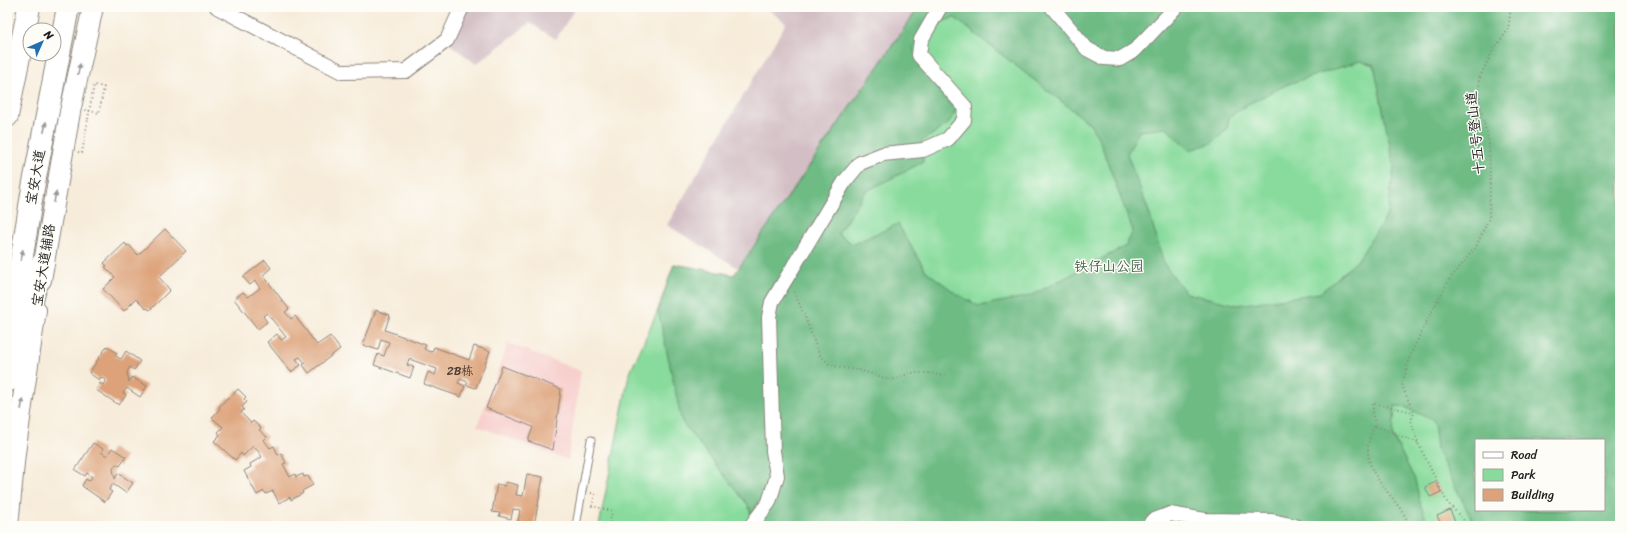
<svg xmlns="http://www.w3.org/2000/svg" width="1627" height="533" font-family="Sriracha,'LXGW WenKai TC',sans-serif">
	<rect width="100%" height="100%" fill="#fdfcf7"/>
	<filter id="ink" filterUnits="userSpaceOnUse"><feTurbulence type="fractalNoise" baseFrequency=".025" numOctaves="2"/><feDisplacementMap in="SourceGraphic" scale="8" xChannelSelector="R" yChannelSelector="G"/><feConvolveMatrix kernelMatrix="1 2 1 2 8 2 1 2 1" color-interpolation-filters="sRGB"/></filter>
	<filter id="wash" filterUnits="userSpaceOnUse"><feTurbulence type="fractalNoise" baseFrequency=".012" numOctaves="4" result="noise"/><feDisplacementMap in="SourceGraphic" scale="16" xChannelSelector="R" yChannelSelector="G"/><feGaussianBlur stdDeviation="0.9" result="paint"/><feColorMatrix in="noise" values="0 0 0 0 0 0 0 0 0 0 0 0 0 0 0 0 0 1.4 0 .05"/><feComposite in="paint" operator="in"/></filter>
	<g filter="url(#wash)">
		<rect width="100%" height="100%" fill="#f7ecda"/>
		<path fill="#f7d0ce" d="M508 343 581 371 568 460 477 426Z"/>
		<path fill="#d2bec4" d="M466 7H576L556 39 530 23 476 64 450 44Z
			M765 7H920L738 268 667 225 786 23Z"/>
		<path fill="#88db9c" stroke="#527c5c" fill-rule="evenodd" d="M919 7H1620V526H599L629 375 658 310 674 264 734 275ZM1476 440H1604V510H1476Z"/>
		<path fill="#6ebb84" stroke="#456c50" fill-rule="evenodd" d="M919 7H1620V526H1475L1437 450 1434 421 1405 407 1395 406 1393 436 1415 480 1421 506 1429 526H755L748 505 682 422 658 310 674 264 734 275ZM955 18 1089 123 1099 139 1133 231 1126 246 1030 296 979 306 957 294 926 271 898 224 853 244 838 234 865 192 923 162 922 141 948 124 956 110 923 70 913 48C925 37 938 20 955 18ZM1360 61 1374 65 1394 166 1388 214 1357 261 1320 293 1238 305 1186 293 1164 264 1149 212 1127 154 1139 131 1166 128 1190 150 1212 143 1227 129 1229 117 1248 104 1288 84ZM1476 440H1604V510H1476Z"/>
		<g id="blocks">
			<path fill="#dda279" d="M165 229 186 251 159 277 170 290 150 310 147 308 146 309 136 299 124 311 103 289 115 277 105 267 107 266 104 263 125 243 127 246 129 245 138 255Z
				M265 260 271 268 263 275 289 309 285 312 291 319 295 316 317 345 330 336 340 349 309 373 303 365 305 363 300 357 296 359 301 365 291 372 267 342 277 334 281 340 286 337 267 313 263 316 267 322 258 329 234 299 243 292 248 297 260 288 255 281 250 285 243 277Z
				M376 310 390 315 385 330 426 345 424 349 428 351 432 352 434 347 469 360 474 346 490 351 476 388 466 385 468 382 460 379 458 383 465 386 461 397 424 384 428 372 435 375 437 369 409 359 407 365 414 367 410 378 374 365 378 354 384 356 389 342 381 339 378 350 363 345Z
				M107 346 117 353 115 356 121 359 126 351 140 361 134 370 130 367 127 372 129 382 132 377 147 386 140 397 127 388 123 393 126 395 119 405 96 390 100 383 103 385 106 380 101 377 99 380 89 373Z
				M502 366 561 389 553 450 528 441 533 427 486 408Z
				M238 389 246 397 244 399 247 402 242 407 244 409 241 413 251 423 253 421 261 428 259 430 267 437 264 440 270 448 274 446 278 455 281 453 286 463 283 464 290 477 295 474 296 477 303 474 304 477 308 476 313 485 302 491 303 493 291 500 290 497 279 503 273 491 266 494 264 491 257 495 244 471 251 467 250 464 262 457 258 451 253 446 243 456 241 453 235 460 214 441 220 435 218 432 223 427 212 418 220 408 219 407 228 397 230 398Z
				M93 443 103 449 101 452 107 456 112 448 126 457 120 466 116 464 113 469 115 479 118 473 133 483 126 493 113 484 109 490 112 492 105 502 82 486 86 479 89 481 92 477 87 473 85 476 75 470Z
				M527 474 543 477 534 526H517L520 510 513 509 511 519 499 516 500 513 492 512 497 484 505 486 506 482 518 485 516 495 523 496Z
				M1436 482 1441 492 1430 497 1425 487Z
				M1450 510 1457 526H1442L1437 516Z"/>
		</g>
	</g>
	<g filter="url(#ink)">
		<use href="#blocks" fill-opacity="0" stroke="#8a847b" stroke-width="1"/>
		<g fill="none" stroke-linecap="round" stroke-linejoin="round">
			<defs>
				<path id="lane" d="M576 526 591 440"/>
				<path id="street" d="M217 7 342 72 406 71 447 40 462 7
					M1052 7 1087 49 1104 58 1120 59 1135 50 1176 7
					M751 526 769 502 777 476 773 451 769 317 772 302 845 181 860 163 883 154 923 150 948 139 964 120 965 107 919 55 921 40 940 7
					M1149 526 1152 521 1170 514 1205 520 1272 521 1295 526"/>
				<path id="secondary" d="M41 280 70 112 93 7
					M8 526 15 453 36 310"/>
				<path id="primary" d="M7 116 29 7
					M7 348 33 188 68 7
					M7 381 43 263"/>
			</defs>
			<use href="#lane" stroke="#8a847b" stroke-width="9"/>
			<use href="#street" stroke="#8a847b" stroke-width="16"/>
			<use href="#secondary" stroke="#8a847b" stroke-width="22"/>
			<use href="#primary" stroke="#8a847b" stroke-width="24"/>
			<path stroke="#8a847b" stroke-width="2" stroke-dasharray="1 3" stroke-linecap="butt" d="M85 110 99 113 104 87
				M78 152 82 153 88 119
				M794 292 805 317 819 354 829 364 841 368 859 370 879 376 889 380 895 379 910 373H931L942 376 945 375
				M1376 426 1418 443
				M591 493 595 494 592 506 612 511 609 526
				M1410 526C1395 490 1352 471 1374 427L1376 426 1373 416V403L1413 412
				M1469 526 1447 502 1418 443 1411 421 1414 413 1402 386 1410 355 1431 313 1449 280 1476 247 1489 218 1490 180 1489 143 1480 106 1479 79 1492 52 1508 30 1511 7"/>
			<use href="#lane" stroke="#fff" stroke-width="7"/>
			<use href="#street" stroke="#fff" stroke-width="14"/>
			<use href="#secondary" stroke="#fff" stroke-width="20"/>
			<use href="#primary" stroke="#fff" stroke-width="22"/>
			<path stroke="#8a847b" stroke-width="2" stroke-dasharray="1 3" stroke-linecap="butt" d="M88 119 94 85 104 87"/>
		</g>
		<defs><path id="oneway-solid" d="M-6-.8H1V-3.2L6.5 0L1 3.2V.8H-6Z"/></defs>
		<g fill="#999">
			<use href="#oneway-solid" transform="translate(79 69) rotate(-78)"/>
			<use href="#oneway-solid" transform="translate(45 127) rotate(-79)"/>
			<use href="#oneway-solid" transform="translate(55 197) rotate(-80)"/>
			<use href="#oneway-solid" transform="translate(22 255) rotate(-81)"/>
			<use href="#oneway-solid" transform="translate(22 404) rotate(-81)"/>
		</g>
	</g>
	<g text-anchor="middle" stroke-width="3" stroke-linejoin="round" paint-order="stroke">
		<g font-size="12" fill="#4c3e33">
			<text x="460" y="375">2B栋</text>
		</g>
		<g font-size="14" fill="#1c1c1c" stroke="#fdfcf7">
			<text transform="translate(1475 133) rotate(-96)" y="5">十五号登山道</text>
			<text transform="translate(35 177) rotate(-80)" y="5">宝安大道</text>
			<text transform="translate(43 265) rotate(-81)" y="5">宝安大道辅路</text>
		</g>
		<g font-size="14" fill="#425f49" stroke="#fdfcf7">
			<text x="1109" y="271">铁仔山公园</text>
		</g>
	</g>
	<rect width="1627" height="533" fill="none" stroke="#fdfcf7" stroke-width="24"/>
	<rect x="1475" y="439" width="130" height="72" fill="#fdfcf7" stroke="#a3a29f"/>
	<rect x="1483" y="452" width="20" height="6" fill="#ffffff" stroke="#a3a29f"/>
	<text x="1511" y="459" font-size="12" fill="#1c1c1c">Road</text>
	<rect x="1483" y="469" width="20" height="12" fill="#88db9c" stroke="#a3a29f"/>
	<text x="1511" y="479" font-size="12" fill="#1c1c1c">Park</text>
	<rect x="1483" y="489" width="20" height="12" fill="#dda279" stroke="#a3a29f"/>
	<text x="1511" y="499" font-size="12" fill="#1c1c1c">Building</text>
	<g transform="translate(42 42) rotate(45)"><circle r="19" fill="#fdfcf7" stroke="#a3a29f"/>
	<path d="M0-3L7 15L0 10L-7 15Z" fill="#1f6fb2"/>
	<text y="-6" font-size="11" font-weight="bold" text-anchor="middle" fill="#1c1c1c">N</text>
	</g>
</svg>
